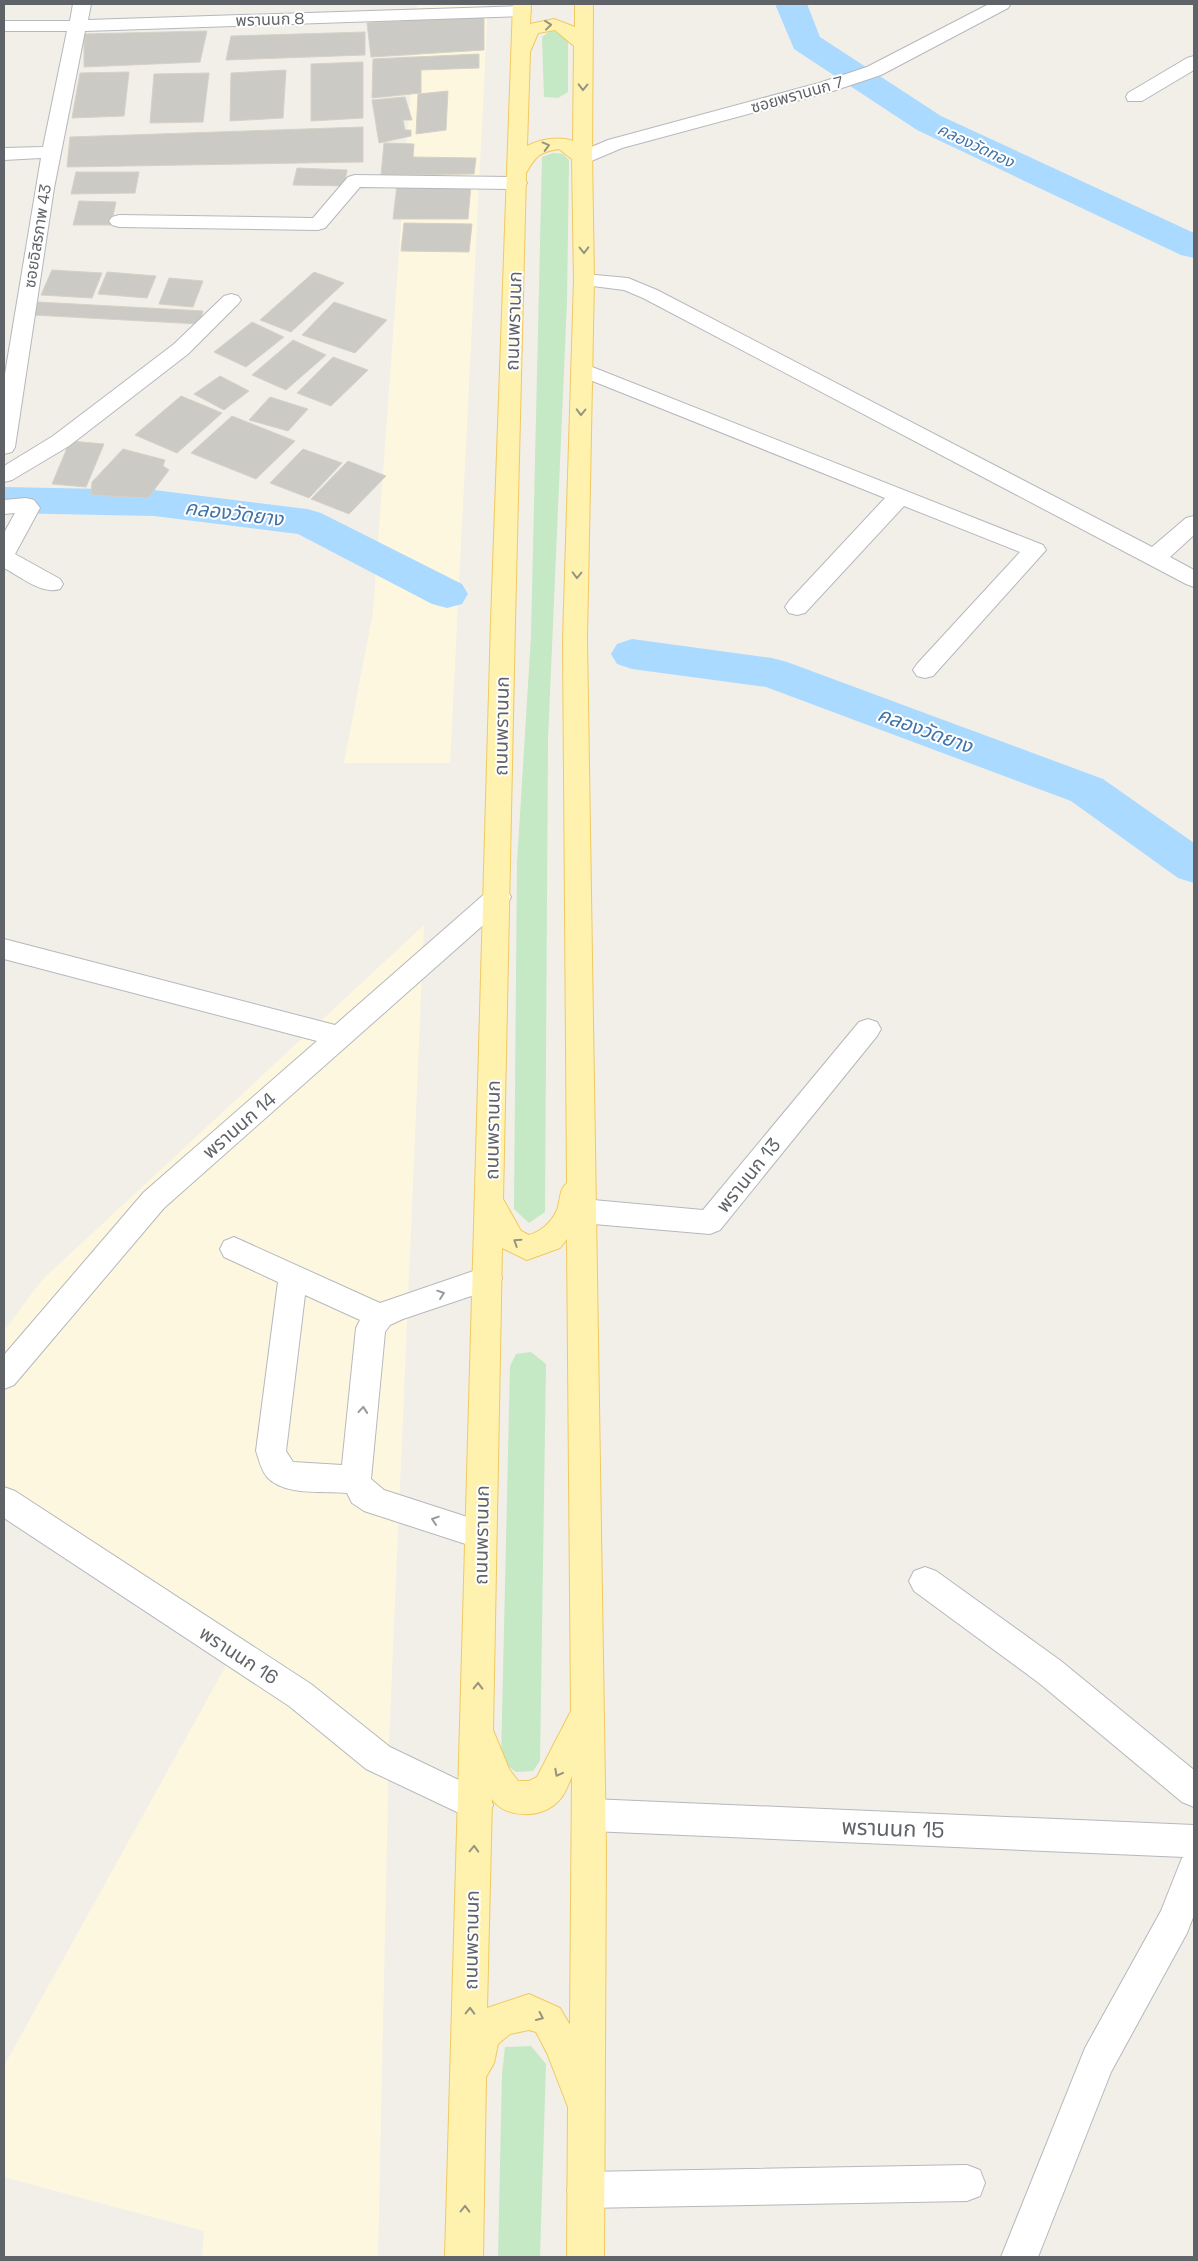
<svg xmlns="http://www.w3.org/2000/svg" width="1198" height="2261" font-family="'Space Grotesk','Noto Sans Thai',sans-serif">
	<rect width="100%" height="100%" fill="#f1efe8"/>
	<path fill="#fef7e0" d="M417 4H488L450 763H344L373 612Z
		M424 925 389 1742 378 2257H202L204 2231 4 2177V2066L238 1644 4 1492V1331L42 1280Z"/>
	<path fill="#c5e8c5" d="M550 31 562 32 568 40V92L558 98 544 97 542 37Z
		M553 153 563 154 569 160 567 301 548 739 545 1212 529 1223 514 1209 517 864 531 636 542 157Z
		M531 1352 546 1364 540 1761 533 1771 516 1772 501 1761 510 1366 516 1354Z
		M531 2046 546 2064 540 2257H498L502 2074 505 2047Z"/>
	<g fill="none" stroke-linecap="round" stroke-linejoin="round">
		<path fill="#aadaff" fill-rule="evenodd" d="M775 4H807L820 37 941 116 1194 233V258L1181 255 917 130 794 49Z
			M4 487 154 490 307 509 321 513 462 584 468 594 462 604 447 608 432 604 298 534 154 516 4 513Z
			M632 639 772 658 787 662 1103 779 1194 843V883L1178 878 1071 801 766 687 632 669 617 664 611 654 617 644Z"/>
	</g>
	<path fill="#cccac5" stroke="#d6d1c6" d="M484 16V50L371 57 367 23Z
		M207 31 200 62 84 67V34Z
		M365 32V55L226 60 231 36Z
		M479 54V68L421 70V93L372 98 373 59Z
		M363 62V118L311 121V64Z
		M286 70 283 118 230 121 231 73Z
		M129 72 124 116 72 118 80 73Z
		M209 73 203 122 150 123 154 74Z
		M448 91 446 130 416 134 418 94Z
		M405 97 412 120H403L405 130H411V136L379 143 372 100Z
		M363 127V162L67 167 70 137Z
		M384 143 414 144 413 157 476 158 474 174 381 175Z
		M297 168 347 170 344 186 293 185Z
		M76 172H139L135 193 71 194Z
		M397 185H471L468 219H393Z
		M79 201 116 202 111 225H73Z
		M404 223 472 224 469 252 401 251Z
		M52 270 102 273 92 298 41 295Z
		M107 272 156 276 147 298 98 294Z
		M314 272 344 283 291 332 260 320Z
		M169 278 203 281 193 307 159 304Z
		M38 302 203 311 199 324 33 315Z
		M334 302 387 320 355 353 302 335Z
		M252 322 284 337 246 367 214 352Z
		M293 340 326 355 286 390 252 375Z
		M333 357 368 370 331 406 297 393Z
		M220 376 249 391 224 410 194 394Z
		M181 396 222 413 177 453 135 435Z
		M270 397 308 409 288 431 249 420Z
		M232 416 295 441 256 479 191 453Z
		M70 441 104 444 86 487 52 484Z
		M123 449 165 460 163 466 169 470 148 498 91 495 92 482Z
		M303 449 342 463 309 498 270 483Z
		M348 461 386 476 349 514 311 499Z"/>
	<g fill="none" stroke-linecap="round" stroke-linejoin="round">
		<defs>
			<path id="minor" d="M73 4H91L88 20 522 6 528 7 531 11 528 15 522 16 85 31 54 188 15 447 12 452 4 454V380L41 158 4 160V148L43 147 67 31H4V21H70Z
				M989 4H1011L1008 8 881 75 833 91 622 148 589 162H575L572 158 575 154 608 140 819 83 867 67Z
				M1194 56V70L1142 101H1128L1126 97 1128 93 1187 58Z
				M355 175 517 177 524 179 527 183 524 187 517 189 360 187 325 228 318 230 119 227 112 225 109 221 112 217 119 215 313 218 348 177Z
				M584 274 628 278 657 290 1152 547 1186 518 1194 516V535L1170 557 1194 570V587L1186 584 643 298 624 290 577 284 574 280 577 276Z
				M231 294 238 296 241 300 238 304 188 354 69 446 12 480 4 482V466L53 436 174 344 224 296Z
				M582 363 1043 545 1046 550 933 676 925 678 917 676 913 670 917 664 1020 552 904 506 805 613 797 615 789 613 785 607 789 601 885 498 575 374 571 369 575 364Z
				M26 498 34 500 40 508 15 554 60 579 63 584 60 589C42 595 20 576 4 568V533L15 513 4 514V500Z
				M498 887 507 890 511 897 507 904 164 1208 14 1385 4 1389V1355L144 1192 317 1041 4 959V939L335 1025 489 890Z
				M868 1019 877 1022 881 1029 877 1036 720 1230 710 1234 582 1223 572 1219 568 1211 572 1203 582 1199 703 1210 859 1022Z
				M234 1237 380 1303 488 1266 498 1269 502 1278 498 1287 403 1319 390 1325 385 1332 371 1479 384 1490 492 1525 496 1535 492 1545 481 1549 364 1511 352 1503 347 1493C323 1491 284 1496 267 1477 261 1470 259 1459 256 1451L278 1282 224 1257 220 1249 224 1241ZM305 1295 360 1320 356 1328 342 1465 293 1462 286 1451Z
				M4 1487 15 1491 311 1684 390 1747 488 1794 493 1805 488 1816 476 1821 366 1769 289 1706 4 1518Z
				M925 1567 936 1571 1061 1661 1194 1770V1807L1182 1802 1039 1683 914 1591 909 1581 914 1571Z
				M591 1799 1194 1825V1915L1187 1933 1111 2072 1038 2257H1001L1085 2048 1161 1911 1182 1858 1184 1857 591 1831 579 1827 574 1815 579 1803Z
				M967 2165 980 2170 985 2183 980 2196 967 2201 585 2208 572 2203 567 2190 572 2177 585 2172Z"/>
			<path id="major" d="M513 4H531L530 24 554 19 575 27V4H593L592 153 594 280 587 639 606 1849 604 2257H567L568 2107 547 2053 536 2032 529 2030 510 2034 498 2044 494 2063 486 2077 483 2257H445L491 621ZM555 30 574 46 573 141C557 136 542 139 527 146L530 52 538 33ZM559 149 572 159 574 280 563 639 567 1183C558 1190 561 1203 556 1212 551 1223 540 1232 529 1235L521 1231 503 1199 515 621 526 173C536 156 539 152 559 149ZM567 1239 571 1711 537 1777 529 1781H518L509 1769 493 1730 502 1248 527 1260 560 1248ZM572 1776 570 2025 560 2008 529 1994 487 2008 492 1799C506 1820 546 1819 561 1798 566 1792 569 1783 572 1776Z"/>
		</defs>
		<use href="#minor" stroke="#b5b8bc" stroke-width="2"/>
		<use href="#major" stroke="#f2c960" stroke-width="2"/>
		<use href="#minor" fill="#fff" fill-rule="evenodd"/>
		<use href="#major" fill="#fff2af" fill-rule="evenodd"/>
	</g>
	<defs><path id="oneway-chevron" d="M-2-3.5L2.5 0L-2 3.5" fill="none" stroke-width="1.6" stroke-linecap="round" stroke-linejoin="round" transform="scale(1.25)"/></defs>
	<g stroke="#979581">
		<use href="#oneway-chevron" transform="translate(548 25) rotate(-6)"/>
		<use href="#oneway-chevron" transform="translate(583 87) rotate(91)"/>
		<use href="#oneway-chevron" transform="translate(546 146) rotate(-15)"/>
		<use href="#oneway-chevron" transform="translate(584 250) rotate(89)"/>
		<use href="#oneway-chevron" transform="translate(581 412) rotate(91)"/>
		<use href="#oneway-chevron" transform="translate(577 575) rotate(91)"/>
		<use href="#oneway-chevron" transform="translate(517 1242) rotate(-147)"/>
		<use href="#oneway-chevron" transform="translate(478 1686) rotate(-89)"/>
		<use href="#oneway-chevron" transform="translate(558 1773) rotate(118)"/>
		<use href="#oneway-chevron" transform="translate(474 1849) rotate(-88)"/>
		<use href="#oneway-chevron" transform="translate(470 2011) rotate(-89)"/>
		<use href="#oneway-chevron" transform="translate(540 2017) rotate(25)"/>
		<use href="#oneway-chevron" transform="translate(465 2209) rotate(-89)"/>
	</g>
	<g stroke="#979a9d">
		<use href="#oneway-chevron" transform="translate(441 1294) rotate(-19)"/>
		<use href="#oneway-chevron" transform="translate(363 1410) rotate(-85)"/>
		<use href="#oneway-chevron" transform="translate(435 1520) rotate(-162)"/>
	</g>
	<g text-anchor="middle" stroke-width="4" stroke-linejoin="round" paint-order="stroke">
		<g font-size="16" fill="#5f6368" stroke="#fff">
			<text transform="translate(270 19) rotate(-2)" y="6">พรานนก 8</text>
			<text transform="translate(797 94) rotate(-16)" y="6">ซอยพรานนก 7</text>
			<text transform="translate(37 236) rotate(-81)" y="6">ซอยอิสรภาพ 43</text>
		</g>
		<g font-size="16" font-style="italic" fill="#4174aa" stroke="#fff">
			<text transform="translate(976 145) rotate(25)" y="6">คลองวัดทอง</text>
		</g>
		<g font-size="19" fill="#5f6368" stroke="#fff">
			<text transform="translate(513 321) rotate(-88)" y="7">ถนนพรานนก</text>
			<text transform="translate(501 726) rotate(-89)" y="7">ถนนพรานนก</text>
			<text transform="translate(239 1125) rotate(-41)" y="7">พรานนก 14</text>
			<text transform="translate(492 1130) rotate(-89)" y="7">ถนนพรานนก</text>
			<text transform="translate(748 1175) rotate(-51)" y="7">พรานนก 13</text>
			<text transform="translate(481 1535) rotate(-89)" y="7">ถนนพรานนก</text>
			<text transform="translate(239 1655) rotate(33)" y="7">พรานนก 16</text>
			<text transform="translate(471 1940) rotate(-89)" y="7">ถนนพรานนก</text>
		</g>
		<g font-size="20" font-style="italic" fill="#4174aa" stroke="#fff">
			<text transform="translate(234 513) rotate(7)" y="7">คลองวัดยาง</text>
			<text transform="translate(925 730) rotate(20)" y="7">คลองวัดยาง</text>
		</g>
		<g font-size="22" fill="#5f6368" stroke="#fff">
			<text transform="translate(893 1828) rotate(2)" y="8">พรานนก 15</text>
		</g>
	</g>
	<rect width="1198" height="2261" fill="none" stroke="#5f6368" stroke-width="10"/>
</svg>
